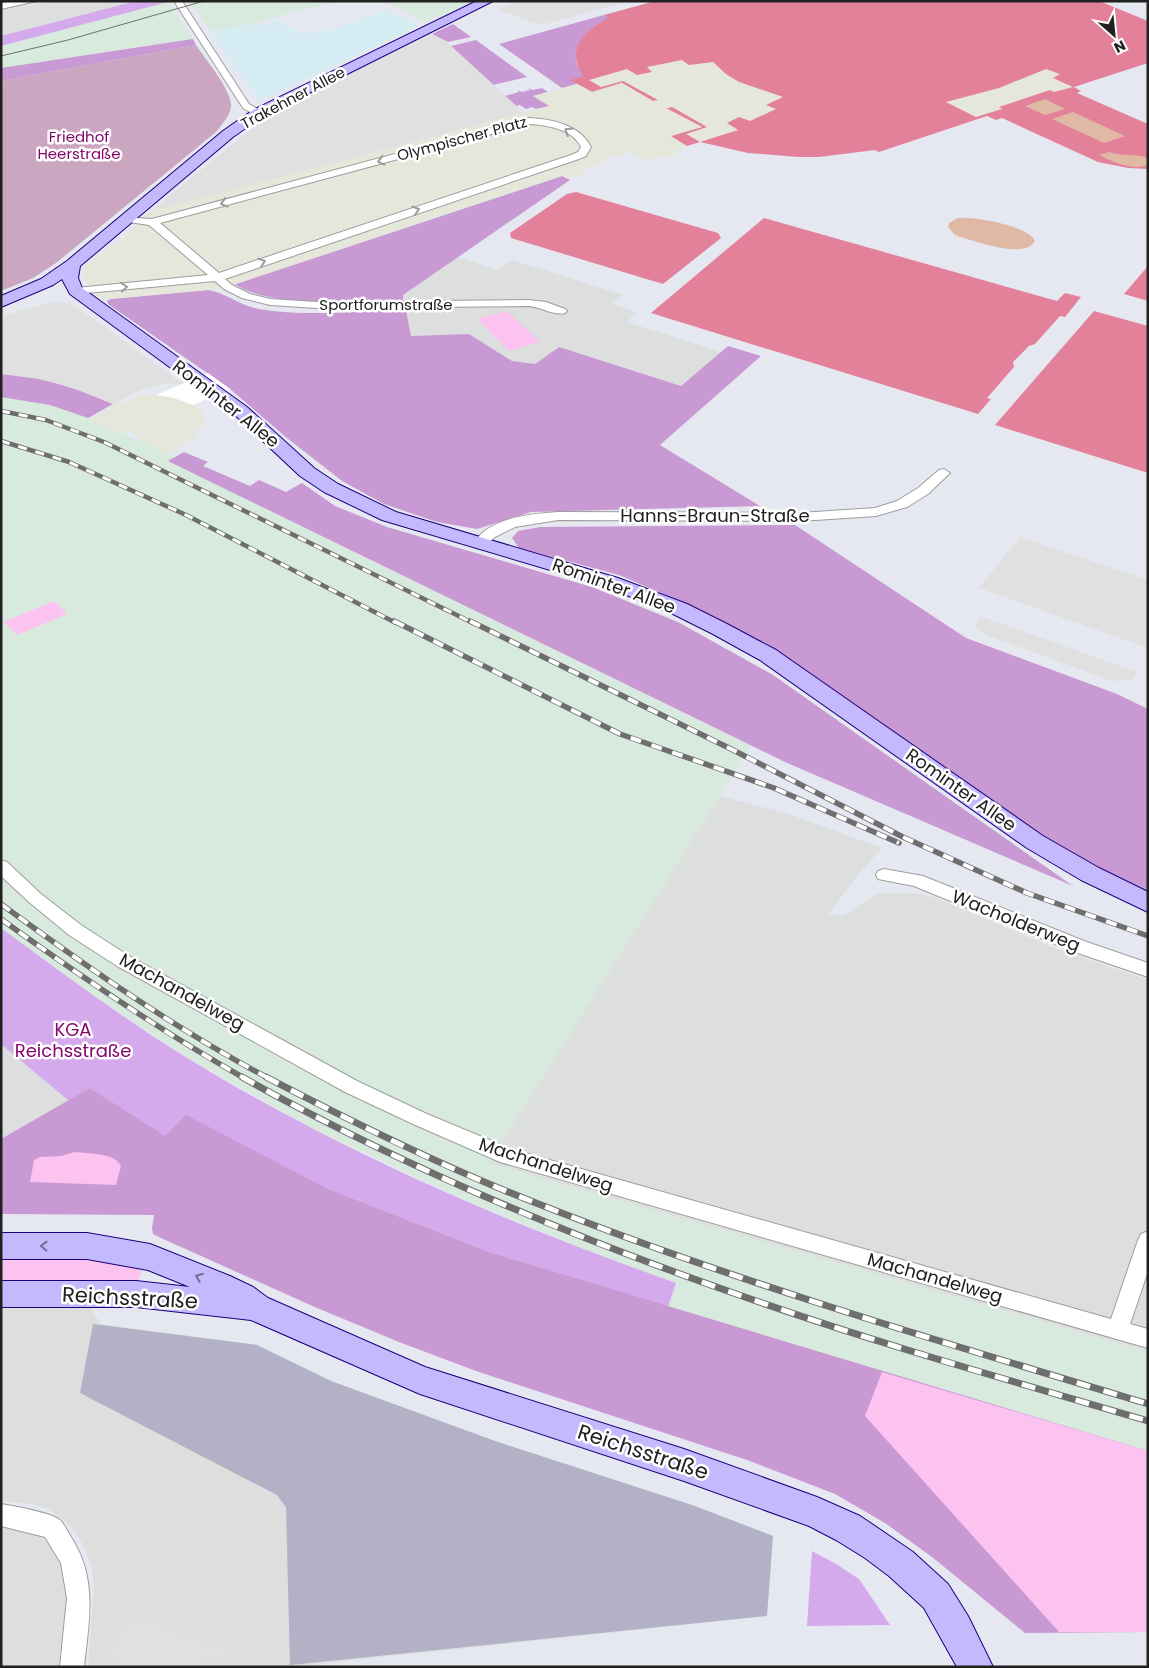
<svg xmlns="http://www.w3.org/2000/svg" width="1149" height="1668" font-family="Poppins,sans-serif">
	<rect width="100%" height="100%" fill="#e6e8f1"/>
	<path fill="#dddede" d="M56 1H136L1 36V10Z
		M457 257 497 270 512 260 624 295 612 304 637 312 627 322 721 352 681 386 559 347 535 364 512 361 469 334 411 336 403 295Z
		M720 796 789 814 882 848 856 877 829 914 843 916 878 893H914L934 897 1052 947 1148 980V1352L488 1163Z
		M1 1044 69 1101 1 1139Z
		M1 1308H90L101 1324 257 1345 331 1381 495 1441 695 1506 773 1536 767 1616 289 1667H88L94 1587 91 1566 85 1550 78 1536 65 1521 48 1509 32 1504 1 1501Z
		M1 1527 28 1531 43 1539 58 1554 65 1574 67 1595 60 1667H1Z"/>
	<path fill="#d5edf2" d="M387 10 420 26 261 100 258 99 210 31 255 23 261 25 278 21 301 33 314 32 338 27Z"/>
	<path fill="#d8eadd" d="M188 1H341L297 11 255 23 210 31Z
		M384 1H473L425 23Z
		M168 2 193 39 1 68V46Z
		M1 397 50 405 88 418 174 457 169 461 751 746 489 1163 1148 1352V1451L668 1307 676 1283 607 1259 453 1195 308 1126 185 1056 76 984 1 928Z"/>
	<path fill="#b3b1c6" d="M93 1324 257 1345 331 1381 495 1441 695 1506 773 1536 767 1616 290 1665 286 1507 277 1495 80 1393Z"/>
	<path fill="#d4aaed" d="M136 1 168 2 1 46V36Z
		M1 928C61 972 121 1017 184 1056 338 1151 506 1223 676 1283L668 1307 489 1252 324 1187 165 1137 90 1088 69 1101 1 1044Z
		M812 1551 836 1564 859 1579 890 1625 807 1626Z"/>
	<path fill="#c899d2" d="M604 15 609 18C586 30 563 50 584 76L571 80 577 84 562 88 499 44Z
		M453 24 471 37 448 42 432 34Z
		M193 39 196 45 1 81V68Z
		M476 40 527 77 493 85 451 46Z
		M528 88 533 90 542 88 548 92 534 96 550 106 536 109 532 107 526 109 520 105 516 106 505 96 519 92 517 90 522 92 530 90Z
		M562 176 570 180 403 295V300C360 300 269 309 235 284Z
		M208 290C225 292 240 306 259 309 305 317 359 311 406 310L411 336 469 334 512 361 535 364 559 347 681 386 728 346 761 356 660 445 760 506 531 512 477 529 437 522 384 504 342 481 287 438 230 389 108 304 107 301 111 299Z
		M1 374C40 375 78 389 113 404L88 418 50 405 1 397Z
		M184 452 208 462 203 466 250 486 259 480 286 492 302 483 335 506 387 527 592 587 678 622 773 675 1073 886 785 762 168 461Z
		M795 525 966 638 1117 694 1148 709V894L1039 836 763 644 689 605 619 575 519 548 512 538 518 531 540 527Z
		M90 1088 165 1136 186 1115 324 1187 489 1252 1148 1451V1632L1025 1633 932 1557 885 1523 835 1494 747 1460 476 1371 399 1342 317 1308 161 1238 153 1234 152 1229 154 1215 1 1214V1139Z"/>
	<path fill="#cba6c1" d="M196 45C206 60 229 87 231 104 232 114 222 124 216 132L56 263 33 278 1 291V81Z"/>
	<path fill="#fcc2f0" d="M507 311 540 342 509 351 477 319Z
		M54 601 67 614 17 635 4 622Z
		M74 1152C87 1154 115 1152 121 1166L116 1185 30 1182 34 1160 40 1157 61 1156Z
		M1 1249 55 1250 140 1267C143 1274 140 1279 134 1284L1 1286Z
		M882 1372 1148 1451V1632H1059L865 1416Z"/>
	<path fill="#e3819b" d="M655 1H1099L1148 21V63L1074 87 1081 91 1077 93 1148 124V169L1128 168 1098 162 1002 118 996 120 987 116 879 152 875 150 819 157H798L748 153 700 142 687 146 670 136 702 127 666 109 671 107 653 101 622 83 592 92 570 80 583 76C565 47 584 32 608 18L604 15Z
		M576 192 718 233 721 238 663 284 511 238 510 233 567 194Z
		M764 218 1057 301 1065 293 1081 297 1065 317 1060 316 1035 344 1029 346 1013 362 1014 367 987 398 991 399 978 414 651 313Z
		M1148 266V301L1124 294Z
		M1094 311 1148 326V473L995 425Z"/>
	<path fill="#e0e0e0" d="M517 1H630L541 25 498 10Z
		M432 34 449 44 524 113 161 210 155 208 240 138 275 114 322 87Z
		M54 302 66 303 77 307 183 384H161L140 390 113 404 74 388 39 379 1 374V316Z
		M1020 537 1148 580V648L979 588Z
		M980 616 1137 672 1132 680 1112 681 986 635 975 626Z
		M166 1619 163 1628 228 1647 223 1660 185 1667H116L110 1659 99 1661 100 1649 112 1648 123 1622Z"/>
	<path fill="#e5e7da" d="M682 60 689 65 713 62 726 74 739 82 783 97 766 105 776 109 750 121 739 117 727 123 738 130 700 142 686 134 707 127 672 107 666 108 702 127 671 136 688 147 674 151 678 154 663 158 659 156 644 161 628 151 626 152 628 154 606 158 609 160 579 170 585 174 569 179 562 176 227 287 208 290 99 300 82 275 84 267 127 235 148 212 549 106 533 96 577 84 592 92 622 83 652 101 658 100 623 81 601 87 589 80 627 69 637 75 652 72 647 67Z
		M1046 69 1060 74 1053 78 1073 87 1054 92 1050 90 999 107 1002 109 976 117 946 102 999 88Z
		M156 395 174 398 190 403 202 411 205 419V423L194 432 199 435 169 454 142 442 140 438 131 432 116 431 89 419 122 401 126 403 139 396Z"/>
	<path fill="#e0b9a5" d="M1045 99 1065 109 1045 115 1025 106Z
		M1073 112 1125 136 1104 143 1052 119Z
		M1109 152C1122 157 1136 153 1148 158V165C1132 171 1113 162 1099 155Z
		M958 218C974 216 1029 226 1035 241 1025 260 976 241 960 237L954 234 948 227 949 223Z"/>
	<path fill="#fff" d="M208 373 230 389 193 405 174 398 156 395Z"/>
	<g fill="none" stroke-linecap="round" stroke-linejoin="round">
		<defs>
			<path id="street" d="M15 1H37L1 9V3Z
				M174 1H182L249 104 261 111V115H255L243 108Z
				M529 118C552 119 580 125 591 147L586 156 579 159 225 279 232 285 250 294 270 299 317 302 529 300 546 302 565 309 567 311 565 313C554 316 541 307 529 306L317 308 270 305 242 298 224 289 215 281 76 294 70 291 76 288 208 275 149 225 122 221 121 219 122 217 152 219ZM529 124C547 125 573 129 581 147L578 152 571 155 219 273 160 223Z
				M944 469 950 473 928 494 907 507 876 516 800 521 558 520 515 527 495 537 486 545H476L474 542C492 517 530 514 558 512L800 513 875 508 897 501 918 488 939 470Z
				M1 860 7 862 41 894 81 925 129 956 359 1082 427 1114 511 1149 1111 1319 1138 1240 1141 1234 1148 1231V1271L1130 1324 1148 1329V1348L500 1162 413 1124 345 1092 117 966 69 935 29 902 1 876Z
				M884 869 923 876 1084 941 1148 963V977L1072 951 914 886 878 879 876 875 878 871Z
				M1 1504C13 1506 52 1513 60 1520 64 1524 68 1532 71 1537 98 1579 89 1620 84 1667H60L67 1598 61 1563 45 1537 1 1526Z"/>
			<path id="secondary" d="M477 1H493L263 116 233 137 80 266 78 278 82 288 247 407 314 468 338 484 396 512 618 578 687 604 727 624 776 650 1043 836 1099 868 1148 892V912L1081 880 1027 848 760 660 713 634 673 614 604 586 382 520 324 492 300 476 235 415 70 294 62 279 53 285 1 307V296L41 279 67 261 223 131 253 110Z
				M1 1233H87L150 1244 230 1276 253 1287 268 1298 425 1367 684 1449 817 1497 860 1516 913 1552 948 1584 968 1616 993 1667H957L924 1608 889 1576 865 1558 836 1540 809 1526 684 1481 420 1394 251 1320 136 1307H1V1281H136L190 1287 148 1270 87 1259H1Z"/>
		</defs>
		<use href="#street" stroke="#9d9d9d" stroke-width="2"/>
		<use href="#secondary" stroke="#1c007d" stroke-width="2"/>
		<use href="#street" fill="#fff" fill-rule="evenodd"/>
		<use href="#secondary" fill="#c4b9fc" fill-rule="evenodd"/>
		<path stroke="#6e6e6e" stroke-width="1" d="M1 56 68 40 204 1"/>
		<defs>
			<path id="rail-far2" d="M1 411 46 420 104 442 473 623
				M1 441 69 462 186 515 396 623"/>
			<path id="rail-far1" d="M394 621 620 734 774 788 899 843
				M470 621 731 749 903 837 1027 893 1148 936
				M1 904C87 967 174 1028 268 1078
				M1 919C80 976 159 1030 244 1078"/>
			<path id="rail" d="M242 1077C401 1166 569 1236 742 1296 876 1343 1012 1381 1148 1421
				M266 1077C354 1123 443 1167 536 1203 736 1282 942 1342 1148 1404"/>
		</defs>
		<use href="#rail-far2" stroke="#6e6e6e" stroke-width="4.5"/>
		<use href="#rail-far1" stroke="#6e6e6e" stroke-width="5.5"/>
		<use href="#rail" stroke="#6e6e6e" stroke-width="7"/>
		<use href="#rail-far2" stroke="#fff" stroke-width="3" stroke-dasharray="9" stroke-linecap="butt"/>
		<use href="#rail-far1" stroke="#fff" stroke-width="4" stroke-dasharray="11" stroke-linecap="butt"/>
		<use href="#rail" stroke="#fff" stroke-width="5" stroke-dasharray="14" stroke-linecap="butt"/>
	</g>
	<defs><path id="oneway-chevron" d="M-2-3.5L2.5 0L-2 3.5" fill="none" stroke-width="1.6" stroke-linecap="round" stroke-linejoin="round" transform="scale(1.25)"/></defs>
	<g stroke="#9b9b9b">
		<use href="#oneway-chevron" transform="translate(568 131) rotate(-148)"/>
		<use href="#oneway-chevron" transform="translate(381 161) rotate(165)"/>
		<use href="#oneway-chevron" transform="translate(224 203) rotate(165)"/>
		<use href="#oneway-chevron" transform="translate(416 210) rotate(-19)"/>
		<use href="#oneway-chevron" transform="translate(262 262) rotate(-19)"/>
		<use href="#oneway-chevron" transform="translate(124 287) rotate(-5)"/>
	</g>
	<g stroke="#726c8e">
		<use href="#oneway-chevron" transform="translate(44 1246) rotate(-179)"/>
		<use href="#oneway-chevron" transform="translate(199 1277) rotate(-158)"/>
	</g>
	<g text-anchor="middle" stroke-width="5" stroke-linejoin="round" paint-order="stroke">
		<g font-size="15" fill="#202020" stroke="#fff">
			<text transform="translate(293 98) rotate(-28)" y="5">Trakehner Allee</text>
			<text transform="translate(462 139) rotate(-15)" y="5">Olympischer Platz</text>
			<text x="386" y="310">Sportforumstraße</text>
		</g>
		<g font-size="15" fill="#85076c" stroke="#fff">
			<text x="79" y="142">Friedhof<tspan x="79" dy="17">Heerstraße</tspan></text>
		</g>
		<g font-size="18" fill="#202020" stroke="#fff">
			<text transform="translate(226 404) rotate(38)" y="6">Rominter Allee</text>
			<text x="715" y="522">Hanns-Braun-Straße</text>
			<text transform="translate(614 586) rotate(20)" y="6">Rominter Allee</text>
			<text transform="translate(961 790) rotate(35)" y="6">Rominter Allee</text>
			<text transform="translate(1016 921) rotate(22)" y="6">Wacholderweg</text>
			<text transform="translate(182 992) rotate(29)" y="6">Machandelweg</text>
			<text transform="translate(546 1165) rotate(18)" y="6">Machandelweg</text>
			<text transform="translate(935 1278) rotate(16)" y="6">Machandelweg</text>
		</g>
		<g font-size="18" fill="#85076c" stroke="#fff">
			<text x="73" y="1036">KGA<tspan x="73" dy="21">Reichsstraße</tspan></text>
		</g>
		<g font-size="21" fill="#202020" stroke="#fff">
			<text transform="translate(130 1298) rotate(3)" y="7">Reichsstraße</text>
			<text transform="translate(643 1452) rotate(18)" y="7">Reichsstraße</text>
		</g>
	</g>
	<rect width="1149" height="1668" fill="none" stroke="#202020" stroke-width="5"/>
	<g transform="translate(1114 35) rotate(153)" stroke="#ffffff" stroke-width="4" paint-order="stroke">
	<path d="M0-4L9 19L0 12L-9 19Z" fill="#202020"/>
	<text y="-8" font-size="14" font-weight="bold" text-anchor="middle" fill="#202020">N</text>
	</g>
</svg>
